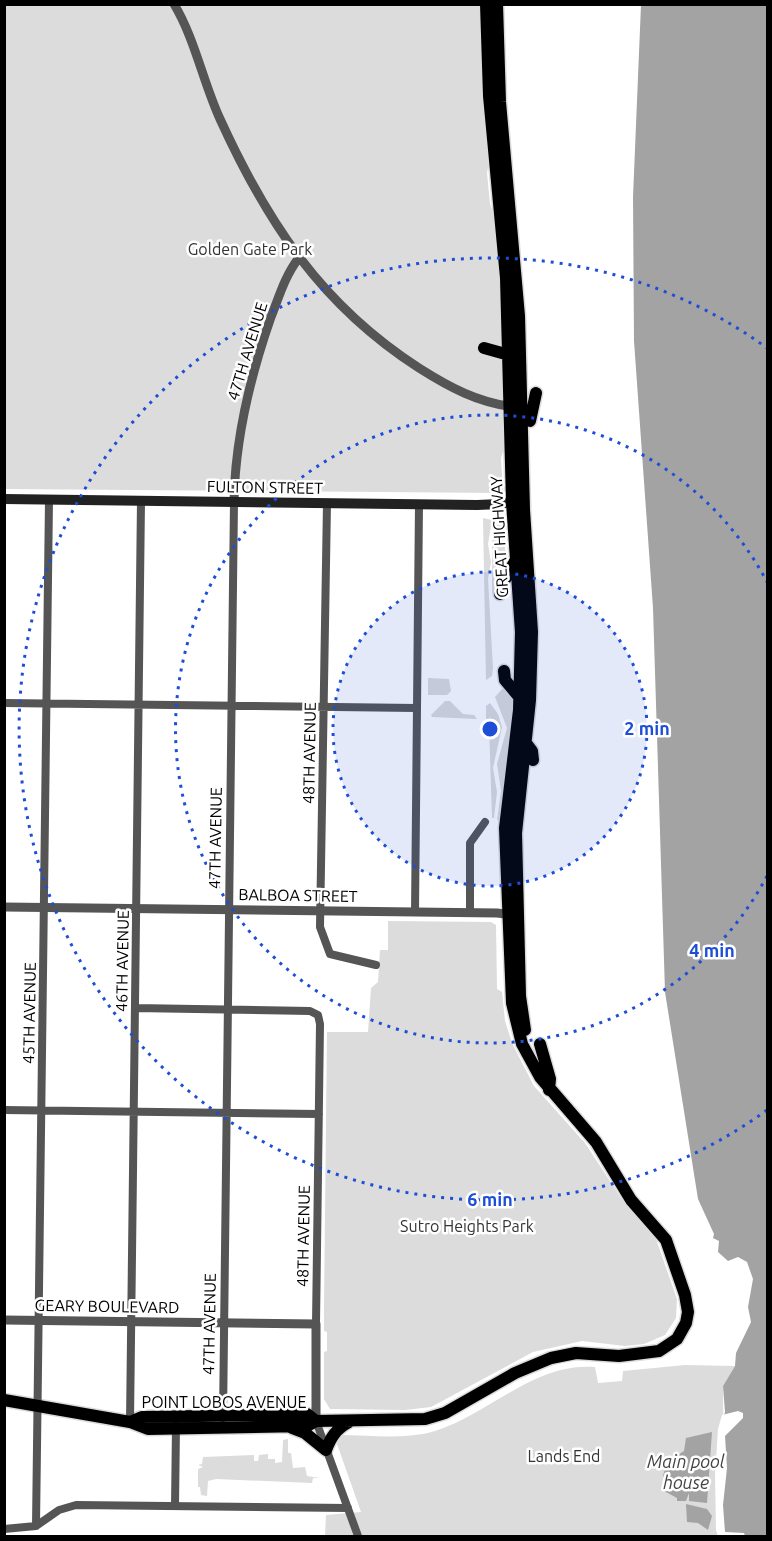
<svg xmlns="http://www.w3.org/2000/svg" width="772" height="1541" font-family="Ubuntu,sans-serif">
	<rect width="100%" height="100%" fill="#fff"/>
	<path fill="#dcdcdc" d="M5 5H481L483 85 490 158 487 173 490 204 495 218 500 277 505 446 501 458 503 493 5 489Z
		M483 518 492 520 488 544 491 562 488 579 493 668 492 676 486 680Z
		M497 519H500L508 566 498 593H492V542Z
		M428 678 449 679 451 691 447 695H428Z
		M503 688 508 689 515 699 500 820H497L501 791 497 764 507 728 495 697Z
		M445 701H450L463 714 474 715 477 719 432 717 431 715Z
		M490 703 498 714 502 727 493 768 497 792 494 818H492L489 724 486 721V706Z
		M388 921 491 922 496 925 497 989 502 992 505 1021 512 1043 534 1086 585 1143 623 1201 656 1239 677 1299 676 1318 665 1335 644 1344 625 1346 582 1341 533 1352 431 1407 405 1410 330 1409 324 1399V1352L327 1351V1332L324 1331V1308L327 1032H368L371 988 378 982 380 950H388Z
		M685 1365 735 1366 723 1386 724 1536H325L326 1515 361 1512 337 1444 340 1435C370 1435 406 1440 435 1431 490 1414 534 1362 595 1367L598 1383 622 1381 623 1371Z
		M288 1439V1453H291L293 1468 305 1467 307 1476 320 1478H313L312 1483 216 1479 208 1481 207 1496 201 1495 200 1487H198V1469L203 1467 198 1465 202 1464 203 1457 254 1455V1461H258L259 1455 268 1454V1459H275V1463L282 1462 283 1440Z"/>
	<path fill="#a3a3a3" d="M641 5H767V1536L721 1535 722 1422 725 1412 723 1386 735 1366 736 1353 751 1322 748 1307 753 1279 747 1262 738 1257 728 1261 718 1252 719 1241 713 1238 714 1234 698 1199 665 992 653 608 634 341 633 197Z
		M712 1432 707 1503 689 1501V1493L686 1501H677V1498L664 1491 666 1481 663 1476 667 1462 684 1451 686 1438Z
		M686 1504 707 1509 712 1516 708 1530 698 1523 687 1522Z"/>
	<path fill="#fff" d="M738 1411 743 1413V1418L725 1436 727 1468 723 1505 725 1532 744 1533 745 1536H718L716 1530 715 1476 718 1429 722 1415Z"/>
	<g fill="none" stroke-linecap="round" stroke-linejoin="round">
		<defs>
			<path id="primary" d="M497 4 500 102 519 316 524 510 532 632 530 700 516 833 520 996 525 1030
				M484 348 509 355
				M530 421 536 393
				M500 594 502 585 515 561
				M504 671 505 680 520 698
				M526 743 532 751 533 760
				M540 1044 550 1079 549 1090
				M4 1400 130 1422 148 1429 307 1426 316 1421 425 1419 445 1413 515 1373 551 1358 576 1353 619 1356 659 1351 677 1339 686 1323 688 1312 685 1295 666 1240 631 1200 596 1142 540 1077 522 1044 512 1003 505 828 519 710 521 632 512 502 506 278 489 96 486 4
				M130 1422 142 1417 307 1414 316 1421
				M292 1428 305 1433 326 1450C331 1437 336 1429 349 1422"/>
		</defs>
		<use href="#primary" stroke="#dbdbdb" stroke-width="15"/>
		<path stroke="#555" stroke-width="8" d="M327 503 320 927 330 954 376 965
			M4 703 416 708
			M415 912 419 504
			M470 912V843L485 822
			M135 1008 310 1011 318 1015 320 1024 316 1324
			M4 1110 319 1114
			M223 1418 234 502
			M316 1421 358 1536
			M130 1422 141 501
			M175 1506 176 1426
			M36 1526 49 500
			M4 1529 36 1526 59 1510 76 1505 348 1508"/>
		<path stroke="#555" stroke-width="9" d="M174 4C195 39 203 82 220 119 267 222 321 305 419 368 449 387 478 403 515 407
			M234 502C235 438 250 377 271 317 279 297 285 276 298 259
			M4 907 497 913 515 915
			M4 1320 316 1324V1421"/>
		<path stroke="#222" stroke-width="10" d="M4 499 477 505 500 504 519 500"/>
		<use href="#primary" stroke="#000" stroke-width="12"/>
	</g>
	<circle cx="490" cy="729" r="157" fill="#1d4ed8" fill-opacity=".12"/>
	<g fill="none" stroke="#1d4ed8" stroke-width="3" stroke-dasharray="3 6">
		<circle cx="490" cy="729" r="157"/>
		<path d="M767 876A314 314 0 1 1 767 582"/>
		<path d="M767 1110A471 471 0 1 1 767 348"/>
	</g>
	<g text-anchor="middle" stroke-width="5" stroke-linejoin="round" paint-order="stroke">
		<g font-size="16" fill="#333" stroke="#fff">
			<text x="250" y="255">Golden Gate Park</text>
			<text x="467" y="1232">Sutro Heights Park</text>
			<text x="564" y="1462">Lands End</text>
		</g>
		<g font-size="16" fill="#000" stroke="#fff">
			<text transform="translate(247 351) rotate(-73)" y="6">47TH AVENUE</text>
			<text transform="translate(265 487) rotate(1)" y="6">FULTON STREET</text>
			<text transform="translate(499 537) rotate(-93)" y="6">GREAT HIGHWAY</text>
			<text transform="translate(309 753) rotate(-89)" y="6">48TH AVENUE</text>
			<text transform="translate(215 838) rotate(-89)" y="6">47TH AVENUE</text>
			<text transform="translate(298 895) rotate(1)" y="6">BALBOA STREET</text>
			<text transform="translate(122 961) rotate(-89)" y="6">46TH AVENUE</text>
			<text transform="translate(29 1013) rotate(-89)" y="6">45TH AVENUE</text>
			<text transform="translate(303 1236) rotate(-89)" y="6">48TH AVENUE</text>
			<text transform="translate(107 1306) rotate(1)" y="6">GEARY BOULEVARD</text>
			<text transform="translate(209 1324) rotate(-89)" y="6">47TH AVENUE</text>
			<text x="224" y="1408">POINT LOBOS AVENUE</text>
		</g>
		<g font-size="18" font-style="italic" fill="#444" stroke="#fff">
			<text x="686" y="1468">Main pool<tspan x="686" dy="21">house</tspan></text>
		</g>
	</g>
	<circle cx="490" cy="729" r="9" fill="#1d4ed8" stroke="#fff" stroke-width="3"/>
	<g font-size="18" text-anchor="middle" font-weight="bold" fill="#1d4ed8" stroke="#fff" stroke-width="5" stroke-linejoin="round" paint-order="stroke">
		<text x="647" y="735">2 min</text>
		<text x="712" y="957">4 min</text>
		<text x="490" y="1206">6 min</text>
	</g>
	<rect width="772" height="1541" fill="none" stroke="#000000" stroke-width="12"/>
</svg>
